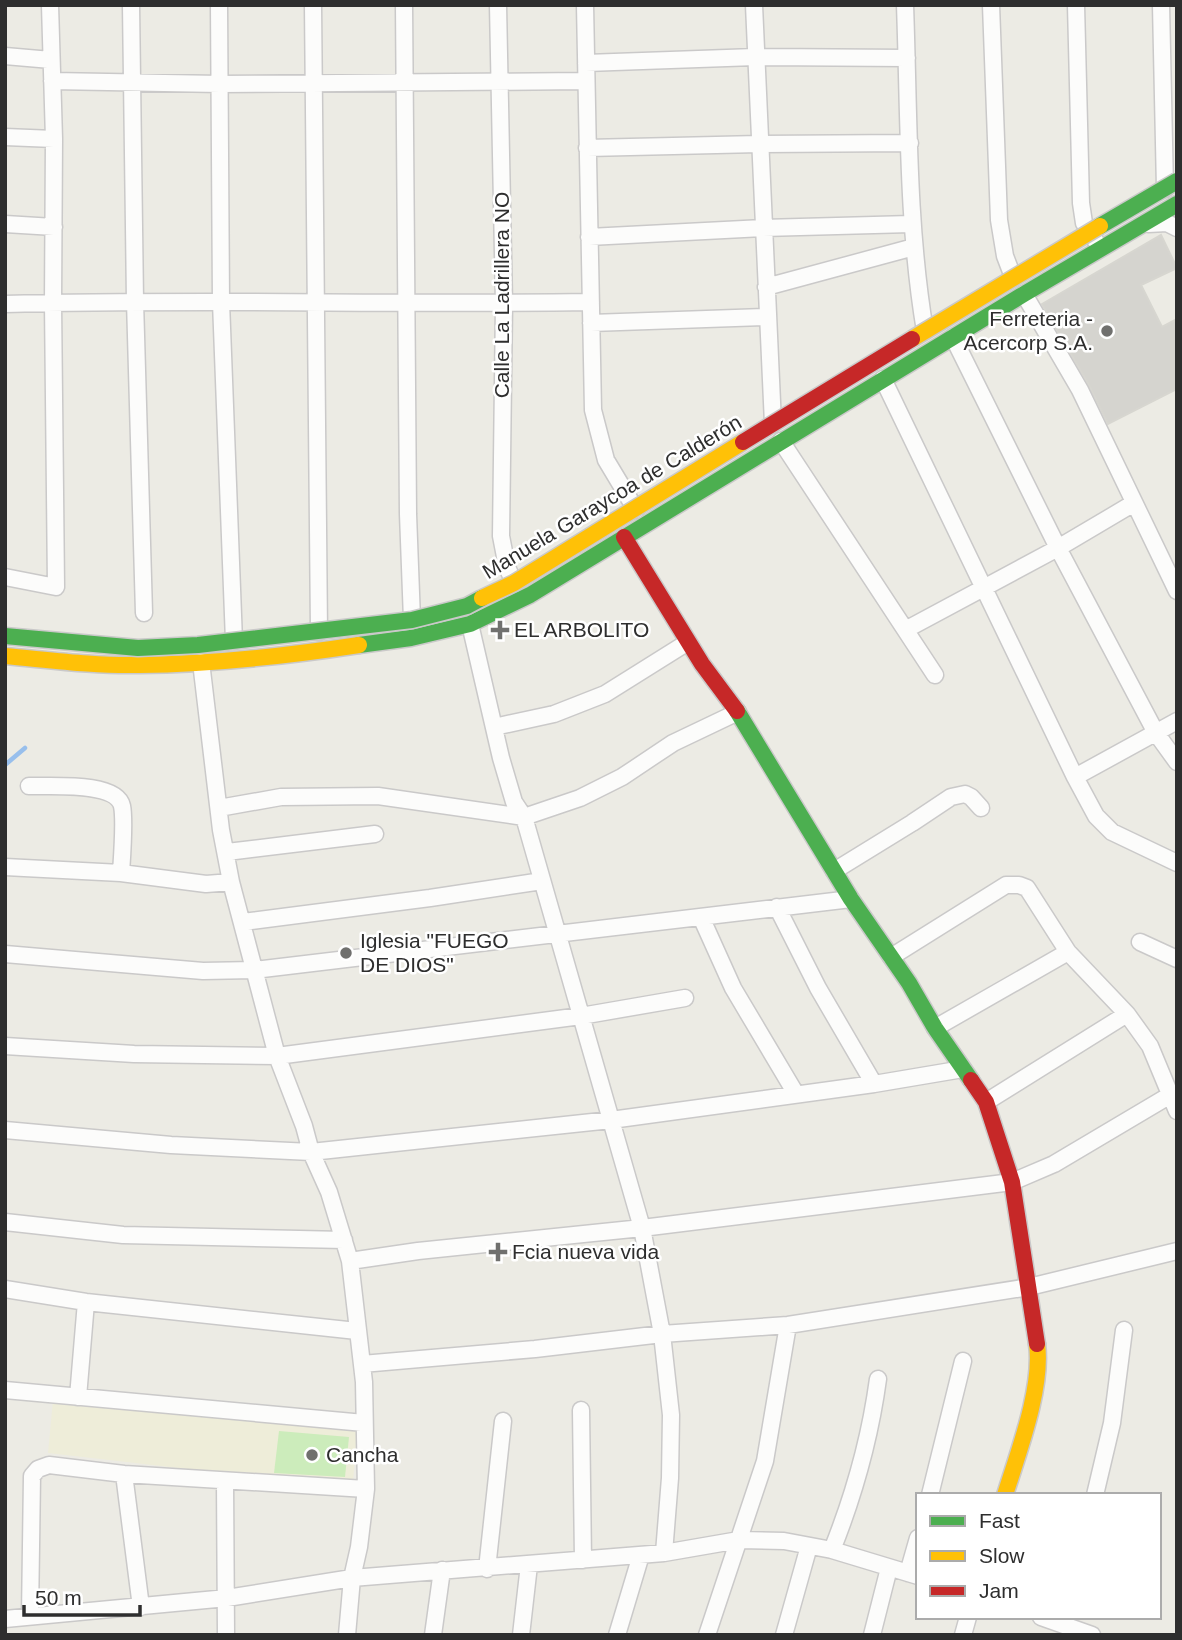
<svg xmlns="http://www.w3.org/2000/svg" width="1182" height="1640" font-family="Helvetica,sans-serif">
	<rect width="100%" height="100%" fill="#ecebe4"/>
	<path fill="#eeedd9" d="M53 1400 357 1430 353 1482 240 1475 48 1453Z"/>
	<path fill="#ccecbb" d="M279 1431 349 1437 345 1477 274 1473Z"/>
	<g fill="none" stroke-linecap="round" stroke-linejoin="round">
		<path stroke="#98bfec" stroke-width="4.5" d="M5 765 25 748"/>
	</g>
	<path fill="#d5d4cf" stroke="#d7d6d0" stroke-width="2" d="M1161 235 1177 268 1141 285 1162 327 1177 319V389L1108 424 1089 385 1042 304Z"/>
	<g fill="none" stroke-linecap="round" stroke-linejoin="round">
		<defs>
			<path id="street" d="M131 5 135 301 144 613
				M219 5 221 302 234 641
				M313 5 319 632
				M404 5 408 514 412 620
				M498 5 504 304 501 536 507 567 514 583
				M585 5 593 410 606 460 636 510
				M754 5 773 424
				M905 5C909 114 907 224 925 331
				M991 5 999 220 1005 256 1013 277
				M1076 5 1081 203 1084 223 1095 240
				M1161 5 1165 189
				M5 56 51 60
				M586 63 755 57 907 58
				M52 81 220 84 585 81
				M5 137 54 139
				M587 148 759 144 910 143
				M5 224 54 227
				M1148 224 1167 223 1177 228
				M589 237 763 228 911 224
				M766 287 914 247
				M1024 294 1080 390 1177 591
				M5 304C200 299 396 305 591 302
				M591 323 767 317
				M953 337 1058 548 1156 733 1177 762
				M883 379 1075 777 1096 816 1112 832 1177 863
				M781 441 935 675
				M5 577 56 587 53 303 54 139 50 5
				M470 624 501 758 514 802 524 817 642 1228 662 1334 671 1415 670 1478 664 1553
				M907 629 1058 548 1134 503
				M201 662 221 830 231 882 277 1056 304 1126 311 1152 329 1192 350 1261 364 1382 366 1489 359 1547 352 1578 347 1635
				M494 727 554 714 605 694 688 642
				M1075 777 1177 721
				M29 786C50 787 116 781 122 806 125 820 122 857 121 873
				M219 808 281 797 378 796 524 817 580 798 622 777 673 743 738 712
				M227 852 375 834
				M5 867 121 873 206 884 231 882
				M834 871 912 823 951 797 965 794 971 797 981 808
				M777 907 818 988 874 1084
				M701 917 733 988 796 1094
				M243 922 430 898 542 881
				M1140 942 1177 959
				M5 954 203 971 254 970 851 899
				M891 957 1006 885H1019L1027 888 1068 952 1127 1014 1150 1046 1177 1111
				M935 1028 1068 952
				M5 1046 134 1054 277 1056 581 1016 685 998
				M986 1102 1127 1014
				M5 1130 171 1145 311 1152 611 1120 874 1084 963 1069
				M5 1222 123 1235 344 1240
				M350 1261 418 1251 642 1228 1012 1182 1054 1164 1172 1094
				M5 1289 86 1302 357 1331
				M362 1364 535 1349 662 1334 788 1325 1029 1287 1177 1251
				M5 1390 364 1423
				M78 1397 86 1302
				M581 1410 583 1560
				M124 1474 141 1607
				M225 1481 226 1635
				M930 1495 963 1361
				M1095 1495 1112 1423 1124 1330
				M832 1550C854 1495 870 1438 878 1379
				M487 1569 503 1421
				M908 1573 918 1538
				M30 1616 32 1476 38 1469 49 1465 124 1474 366 1489
				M1041 1617 1092 1635
				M5 1619 227 1598 352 1578 664 1553 739 1540 784 1541 832 1550 918 1576
				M433 1635 442 1570
				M521 1635 529 1565
				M617 1635 641 1555
				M707 1635 765 1461 788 1325
				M784 1635 809 1546
				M872 1635 889 1568
				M963 1635 968 1617"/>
			<path id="fast" d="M359 645 411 638 470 624 530 595 1024 294 1177 204
				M737 711 851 899 909 983 935 1028 971 1080"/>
			<path id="slow" d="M5 656C50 660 94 666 139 665 213 664 287 656 359 645
				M1005 1495C1018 1453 1043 1388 1037 1344"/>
			<path id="jam" d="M624 537 702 664 737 711
				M971 1080 986 1102 1012 1182 1037 1344"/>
		</defs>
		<use href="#street" stroke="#cac9c9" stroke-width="19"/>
		<use href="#fast" stroke="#cac9c9" stroke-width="19"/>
		<use href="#slow" stroke="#cac9c9" stroke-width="19"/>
		<use href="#jam" stroke="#cac9c9" stroke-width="19"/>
		<use href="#street" stroke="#fcfcfb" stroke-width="16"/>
		<use href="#fast" stroke="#4caf50" stroke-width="16"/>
		<use href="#slow" stroke="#ffc107" stroke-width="16"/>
		<use href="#jam" stroke="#c62828" stroke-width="16"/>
		<defs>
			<path id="fast-bridge" d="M1100 226 1177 181
				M5 636 138 648 198 645 412 620 467 606 482 598"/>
			<path id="slow-bridge" d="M912 339 1100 226
				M482 598 514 583 743 442"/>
			<path id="jam-bridge" d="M743 442 912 339"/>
		</defs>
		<use href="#fast-bridge" stroke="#cac9c9" stroke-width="19" stroke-linecap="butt"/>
		<use href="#slow-bridge" stroke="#cac9c9" stroke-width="19" stroke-linecap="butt"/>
		<use href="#jam-bridge" stroke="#cac9c9" stroke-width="19" stroke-linecap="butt"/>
		<use href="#fast-bridge" stroke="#4caf50" stroke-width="16"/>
		<use href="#slow-bridge" stroke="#ffc107" stroke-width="16"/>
		<use href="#jam-bridge" stroke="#c62828" stroke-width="16"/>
	</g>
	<g fill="#70706e" stroke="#fff" stroke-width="2.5">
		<circle cx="1107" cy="331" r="7"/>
		<path d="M496.5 619.5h7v7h7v7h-7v7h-7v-7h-7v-7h7z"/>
		<circle cx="346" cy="953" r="7"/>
		<path d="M494.5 1241.5h7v7h7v7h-7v7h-7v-7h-7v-7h7z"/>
		<circle cx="312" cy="1455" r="7"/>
	</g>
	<g text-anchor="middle" stroke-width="5" stroke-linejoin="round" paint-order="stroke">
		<g font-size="21" fill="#2e2e2e" stroke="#fff">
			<text transform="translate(502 295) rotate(-90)" y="7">Calle La Ladrillera NO</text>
			<text transform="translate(612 497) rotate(-31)" y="7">Manuela Garaycoa de Calderón</text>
		</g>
		<g font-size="21" fill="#2e2e2e" stroke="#fff" text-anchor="start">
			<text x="1093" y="326" text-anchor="end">Ferreteria -<tspan x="1093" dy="24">Acercorp S.A.</tspan></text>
			<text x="514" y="637">EL ARBOLITO</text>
			<text x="360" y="948">Iglesia "FUEGO<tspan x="360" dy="24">DE DIOS"</tspan></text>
			<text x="512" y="1259">Fcia nueva vida</text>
			<text x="326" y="1462">Cancha</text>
		</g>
	</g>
	<rect width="1182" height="1640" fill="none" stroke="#2e2e2e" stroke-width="14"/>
	<rect x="916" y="1493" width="245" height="126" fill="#ffffff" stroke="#ababab" stroke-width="2"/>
	<rect x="930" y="1516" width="35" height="10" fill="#4caf50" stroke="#ababab" stroke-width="2"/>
	<text x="979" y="1528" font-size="21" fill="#2e2e2e">Fast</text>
	<rect x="930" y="1551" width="35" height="10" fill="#ffc107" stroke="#ababab" stroke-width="2"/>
	<text x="979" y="1563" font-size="21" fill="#2e2e2e">Slow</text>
	<rect x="930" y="1586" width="35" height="10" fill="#c62828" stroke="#ababab" stroke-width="2"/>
	<text x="979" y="1598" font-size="21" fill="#2e2e2e">Jam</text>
	<path d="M24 1605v10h116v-10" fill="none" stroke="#2e2e2e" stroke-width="3.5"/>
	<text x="35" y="1605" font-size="21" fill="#2e2e2e" stroke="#ffffff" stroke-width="5" paint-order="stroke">50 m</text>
</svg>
